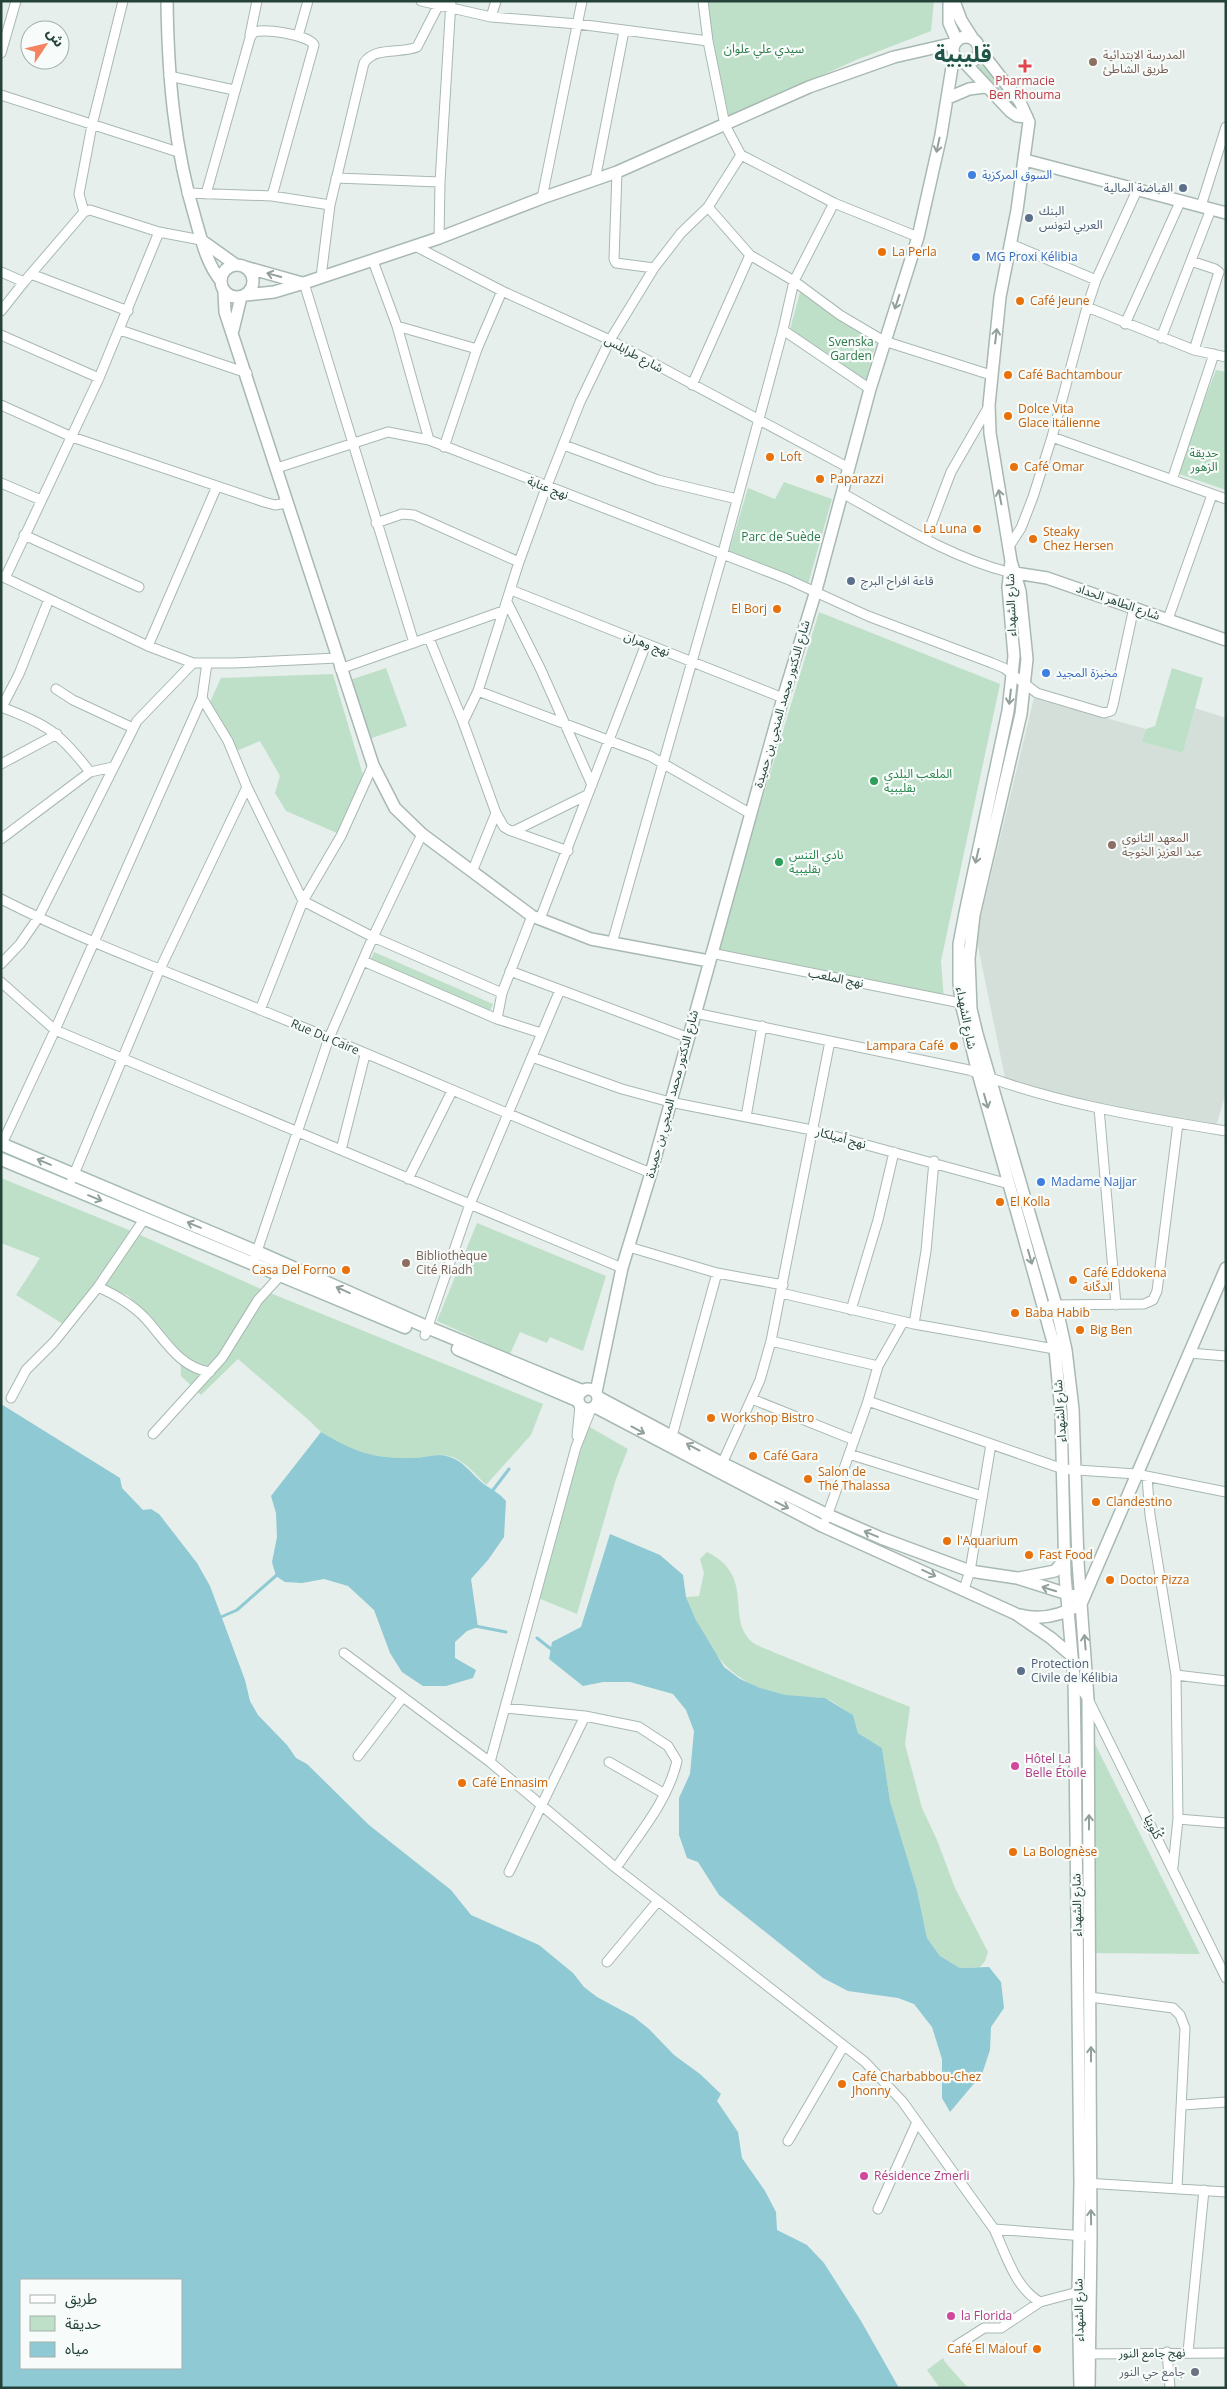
<svg xmlns="http://www.w3.org/2000/svg" width="1227" height="2389" font-family="'Open Sans','Noto Sans Arabic',sans-serif">
	<rect width="100%" height="100%" fill="#e6efeb"/>
	<path fill="#d4dfda" d="M1034 698 1146 729 1142 742 1183 753 1195 708 1226 718V1093L1216 1126 1007 1087 976 937Z"/>
	<path fill="#bfe0c8" d="M704 1H934L931 31 856 60 729 117Z
		M984 60 1019 110 975 70Z
		M800 292 877 338 865 384 788 337Z
		M1216 370 1226 372V490L1176 473Z
		M784 482 832 499 807 588 727 558 748 488 775 499Z
		M819 612 1000 684 941 961 944 1000 716 952Z
		M386 668 407 726 366 740 347 681Z
		M1172 668 1203 678 1183 753 1142 742 1146 729 1155 726Z
		M333 674 363 775 337 833 286 811 275 793 280 776 260 741 234 752 209 704 221 678Z
		M374 952 493 1004 487 1017 367 968Z
		M1 1178 129 1230 263 1290 543 1404 531 1435 486 1485C475 1474 461 1456 443 1455 434 1454 425 1458 416 1458 378 1460 337 1452 311 1422L238 1359 201 1395 181 1376 180 1351 150 1315 127 1295 96 1285 63 1324 16 1295 40 1258 1 1243Z
		M477 1223 606 1276 583 1351 550 1337 547 1343 520 1332 510 1354 437 1321Z
		M588 1426 628 1449 616 1479 577 1614 538 1598Z
		M707 1552C756 1576 725 1617 752 1642 757 1646 767 1649 773 1652L910 1707 905 1744 922 1808 937 1840 955 1888 988 1952 985 1961 980 1967 960 1968 940 1956 927 1938 917 1890 890 1801 882 1748 858 1733 853 1715C844 1710 833 1700 823 1698 810 1696 797 1698 784 1695 725 1683 708 1648 686 1597L699 1596 704 1573 700 1559Z
		M1089 1732 1200 1954 1092 1953Z
		M943 2358 945 2362 968 2388H940L927 2370Z"/>
	<path fill="#8ec9d4" fill-rule="evenodd" d="M1 1404 120 1478 122 1488 143 1510 151 1509 159 1514 197 1563 210 1586 245 1680 250 1701 258 1715 287 1745 296 1758 307 1764 369 1825 451 1890 471 1915 539 1945 573 1973 584 1987 597 1997 634 2017 649 2029 674 2055 700 2074 721 2094 717 2101 738 2132 742 2158 765 2191 776 2212 777 2230 807 2245 824 2263 861 2321 899 2388H1ZM21 2280H181V2368H21Z
		M321 1432C356 1453 374 1459 415 1458 424 1458 437 1453 446 1456 464 1460 471 1474 485 1485 493 1490 499 1493 506 1501L504 1537 488 1560 471 1579 478 1627 467 1631 455 1642V1658L476 1670 473 1678 446 1686H423L402 1672 390 1653 374 1610 348 1586 324 1579 302 1583 285 1582 276 1576 272 1562 277 1537 276 1513 271 1496Z
		M610 1534 660 1555 683 1575 686 1597 696 1620 724 1667 740 1679 760 1688 785 1695 825 1698 853 1715 858 1733 882 1748 890 1801 917 1890 927 1938 940 1956 960 1968 989 1967 1001 1982 1004 2008 991 2027 990 2050 982 2074 950 2112 942 2098V2059L932 2027 914 2004 898 1998 848 1991 823 1978 719 1895 698 1862 687 1858 679 1835V1798L690 1774 694 1731 686 1710 673 1694 630 1682H603L583 1686 549 1659 552 1642 581 1627Z"/>
	<g fill="none" stroke-linecap="round" stroke-linejoin="round">
		<path stroke="#8ec9d4" stroke-width="3" d="M493 1490 509 1469
			M221 1617 237 1610 278 1574
			M475 1626 506 1632
			M537 1638 551 1649"/>
		<defs>
			<path id="minor" d="M421 1 491 17 578 24 708 41
				M703 1 708 41 725 125 741 155 834 203 918 237
				M491 17 496 1
				M250 35 257 1
				M298 36 308 1
				M1 53 16 1
				M169 76 234 90
				M1 95 178 152
				M617 172 614 259 616 263 654 268
				M336 178 440 182
				M595 180 624 31
				M187 193 272 196 330 205
				M206 194 250 38 253 33C261 27 309 35 314 45L272 196
				M542 198 582 1
				M1201 206 1226 127
				M708 207 750 255 794 281 840 315 884 341 991 375
				M84 212 79 194 92 125 123 1
				M439 238 440 182 451 1
				M1011 244 1096 280
				M415 246 502 291 610 340 849 468
				M373 261 397 326 429 440
				M1191 261 1215 269 1219 272 1194 350
				M1 272 24 282 84 212 90 210 159 232 201 240
				M31 274 128 311
				M321 277 330 205 364 63C375 46 401 54 417 47L438 6
				M304 283 414 643
				M1087 307 1194 350 1226 357
				M1 311 24 282
				M1125 324 1181 200
				M397 326 477 349
				M120 330 247 373
				M783 330 870 389
				M1 335 99 378
				M1161 338 1211 209
				M692 385 750 255
				M1 405 72 437 264 502 275 505 287 503
				M1052 437 1226 499
				M564 445 658 480 737 499
				M444 447 477 349 502 291
				M277 468 388 432 429 440 787 579 868 616 992 663 1004 668 1037 693 1104 713 1111 711 1113 705 1134 607
				M1172 480 1214 354
				M1 483 41 500
				M842 493C895 522 949 557 1008 572
				M376 523 402 514 414 515 519 562
				M24 535 139 587
				M926 538 951 472 989 406
				M1010 545 1021 528 1033 497 1052 437 1087 307 1096 280 1138 188
				M1 576 148 646 193 663H233L337 658
				M5 578 99 378 159 232
				M511 590 783 698
				M507 602 541 670 592 785
				M1168 619 1212 495
				M429 638 463 722
				M148 646 217 486
				M207 663 202 698 228 741 247 787 303 901 373 937 502 993
				M340 669 503 611
				M56 689 73 700 133 728
				M478 691 650 756 751 814
				M1 707C47 724 60 733 90 772
				M2 707 19 674 49 599
				M1 764 57 734
				M514 831 587 795
				M1 839 90 772 113 767
				M568 851 509 830 504 827 496 813 463 722 478 691 519 562 546 488 580 402 610 340 654 268 681 233 708 207 741 155
				M472 872 496 813
				M1 899C85 942 174 974 261 1010 392 1063 520 1120 651 1173
				M540 919 646 644
				M612 943 722 556 783 330 794 281 834 203
				M711 953 961 1003
				M363 961 497 1019 541 1033
				M1 964 20 944 38 918 137 721 193 663
				M510 971 689 1038
				M1 982 55 1030 622 1268
				M260 1010 303 901 341 836 373 765
				M695 1013 969 1070C1050 1102 1139 1117 1226 1131
				M497 1019 502 993 532 916
				M532 1057 622 1089 670 1102 812 1130 1009 1184
				M1099 1108 1116 1305
				M746 1117 762 1026
				M1 1146 55 1030 202 698
				M341 1150 365 1055
				M72 1179 159 971 247 787
				M408 1179 452 1091
				M629 1247 717 1273 783 1285
				M255 1257 329 1038 373 937 422 834
				M98 1287C116 1295 133 1305 146 1319 165 1340 180 1368 210 1372
				M781 1293 914 1324 1060 1350
				M1051 1305 1144 1304 1153 1300 1157 1291 1178 1123
				M851 1310 878 1220 894 1152
				M914 1324 926 1251 934 1161
				M425 1335 470 1204 560 990
				M771 1341 878 1366
				M1189 1353 1226 1356
				M11 1398 26 1370 54 1342 98 1287 145 1218
				M752 1399 854 1440
				M868 1401 1063 1469 1136 1474 1226 1492
				M591 1409 576 1447 490 1762 616 1868 865 2062 902 2101 994 2229 1084 2236
				M153 1434 222 1358 258 1300 280 1276
				M577 1436 580 1406
				M672 1436 717 1273
				M849 1454 982 1496
				M720 1468 760 1380 771 1341 830 1041
				M1147 1477 1150 1515 1176 1675 1178 1819 1173 1867
				M826 1519 868 1401 878 1366 903 1322
				M964 1589 970 1571 991 1444
				M344 1653 490 1762
				M1176 1675 1226 1681
				M1074 1679 1088 1699 1226 1978
				M506 1708 585 1716 639 1727 668 1746 677 1761C668 1801 638 1835 616 1868
				M358 1756 403 1697
				M609 1762 665 1794
				M1178 1819 1226 1823
				M509 1872 585 1716
				M607 1962 658 1901
				M1090 1997 1173 2008 1180 2015 1185 2028 1177 2188
				M1183 2105 1226 2102
				M788 2141 843 2047
				M1086 2183 1226 2192
				M878 2209 917 2122
				M994 2229C1006 2254 1015 2288 1040 2302
				M951 2349 984 2328H1001L1040 2302 1078 2292
				M1167 2352 1170 2388
				M1188 2352 1204 2190
				M1084 2354 1226 2353"/>
			<path id="tertiary" d="M167 1C168 77 174 148 196 221 202 242 207 264 221 281
				M949 1V23L957 41
				M954 1 961 20 973 39
				M953 50a13 13 0 1 1 26 0a13 13 0 1 1-26 0Z
				M979 49 1020 102 1029 122 1017 210 1000 297 989 405 990 433 1011 561 1020 591 1027 659 1021 714 974 915 969 959 971 1009 977 1034 1056 1305 1066 1350 1073 1409 1078 1562 1088 1699 1091 2237 1089 2388
				M965 63 1010 111 1017 116 1027 117
				M948 98 969 89 985 87
				M1025 160 1226 213
				M201 240 236 265
				M221 281a16 16 0 1 1 32 0a16 16 0 1 1-32 0Z
				M245 267 302 283
				M224 292 225 312 373 765 395 808 422 834 532 916 591 939 709 961
				M246 295 274 292 304 283 439 238 542 198 617 172 809 87 894 57 955 43
				M233 330 241 297
				M1011 561 1008 587 1014 656 1008 711 965 913 959 944V982L961 1003 978 1073 1055 1349 1061 1412 1065 1575 1074 1679 1075 1744 1080 2183 1078 2292 1080 2388
				M1010 572 1047 578 1226 640
				M578 1399a10 10 0 1 1 20 0a10 10 0 1 1-20 0Z
				M596 1392 622 1268 651 1173 783 698 815 594 870 389 918 237 941 135 954 55
				M598 1397 722 1463 828 1515 881 1538 970 1571 1017 1578 1074 1596
				M595 1407 822 1526 1016 1614 1051 1638 1072 1656
				M1019 1578 1055 1571 1065 1559
				M1020 1615C1042 1621 1062 1615 1081 1604L1226 1268"/>
			<path id="secondary" d="M1 1144 257 1252 429 1328 582 1391
				M1 1159 405 1327
				M458 1349 577 1400"/>
		</defs>
		<use href="#minor" stroke="#a8b8b2" stroke-width="11"/>
		<use href="#tertiary" stroke="#a8b8b2" stroke-width="14"/>
		<use href="#secondary" stroke="#a4bbb3" stroke-width="15"/>
		<use href="#minor" stroke="#fff" stroke-width="9"/>
		<use href="#tertiary" stroke="#fff" stroke-width="11"/>
		<use href="#secondary" stroke="#fff" stroke-width="12"/>
	</g>
	<defs><path id="oneway-shaft" d="M-6 0H5M1.5-3L5.5 0L1.5 3" fill="none" stroke-width="1.6" stroke-linecap="round" stroke-linejoin="round" transform="scale(1.25)"/></defs>
	<g stroke="#92a09c">
		<use href="#oneway-shaft" transform="translate(938 145) rotate(102)"/>
		<use href="#oneway-shaft" transform="translate(274 275) rotate(-165)"/>
		<use href="#oneway-shaft" transform="translate(897 302) rotate(108)"/>
		<use href="#oneway-shaft" transform="translate(996 336) rotate(-83)"/>
		<use href="#oneway-shaft" transform="translate(1000 497) rotate(-101)"/>
		<use href="#oneway-shaft" transform="translate(1010 697) rotate(97)"/>
		<use href="#oneway-shaft" transform="translate(977 856) rotate(103)"/>
		<use href="#oneway-shaft" transform="translate(986 1101) rotate(74)"/>
		<use href="#oneway-shaft" transform="translate(44 1162) rotate(-157)"/>
		<use href="#oneway-shaft" transform="translate(95 1198) rotate(22)"/>
		<use href="#oneway-shaft" transform="translate(194 1225) rotate(-157)"/>
		<use href="#oneway-shaft" transform="translate(1030 1257) rotate(74)"/>
		<use href="#oneway-shaft" transform="translate(343 1290) rotate(-156)"/>
		<use href="#oneway-shaft" transform="translate(638 1430) rotate(28)"/>
		<use href="#oneway-shaft" transform="translate(693 1447) rotate(-152)"/>
		<use href="#oneway-shaft" transform="translate(782 1505) rotate(27)"/>
		<use href="#oneway-shaft" transform="translate(871 1534) rotate(-157)"/>
		<use href="#oneway-shaft" transform="translate(929 1573) rotate(25)"/>
		<use href="#oneway-shaft" transform="translate(1049 1589) rotate(-163)"/>
		<use href="#oneway-shaft" transform="translate(1085 1642) rotate(-95)"/>
		<use href="#oneway-shaft" transform="translate(1089 1822) rotate(-90)"/>
		<use href="#oneway-shaft" transform="translate(1091 2054) rotate(-90)"/>
		<use href="#oneway-shaft" transform="translate(1091 2217) rotate(-91)"/>
	</g>
	<g fill="#8d6e63" stroke="#f7fbf9" stroke-width="2">
		<circle cx="1093" cy="62" r="5"/>
		<circle cx="1112" cy="845" r="5"/>
		<circle cx="406" cy="1263" r="5"/>
	</g>
	<path fill="#e0444e" stroke="#f7fbf9" stroke-width="2" d="M1022.5 58.5h5v5h5v5h-5v5h-5v-5h-5v-5h5z"/>
	<g fill="#3f7fe0" stroke="#f7fbf9" stroke-width="2">
		<circle cx="972" cy="175" r="5"/>
		<circle cx="976" cy="257" r="5"/>
		<circle cx="1046" cy="673" r="5"/>
		<circle cx="1041" cy="1182" r="5"/>
	</g>
	<g fill="#5c6f8a" stroke="#f7fbf9" stroke-width="2">
		<circle cx="1183" cy="188" r="5"/>
		<circle cx="1029" cy="218" r="5"/>
		<circle cx="851" cy="581" r="5"/>
		<circle cx="1021" cy="1671" r="5"/>
	</g>
	<g fill="#e8710a" stroke="#f7fbf9" stroke-width="2">
		<circle cx="882" cy="252" r="5"/>
		<circle cx="1020" cy="301" r="5"/>
		<circle cx="1008" cy="375" r="5"/>
		<circle cx="1008" cy="416" r="5"/>
		<circle cx="770" cy="457" r="5"/>
		<circle cx="1014" cy="467" r="5"/>
		<circle cx="820" cy="479" r="5"/>
		<circle cx="977" cy="529" r="5"/>
		<circle cx="1033" cy="539" r="5"/>
		<circle cx="777" cy="609" r="5"/>
		<circle cx="954" cy="1046" r="5"/>
		<circle cx="1000" cy="1202" r="5"/>
		<circle cx="346" cy="1270" r="5"/>
		<circle cx="1073" cy="1280" r="5"/>
		<circle cx="1015" cy="1313" r="5"/>
		<circle cx="1080" cy="1330" r="5"/>
		<circle cx="711" cy="1418" r="5"/>
		<circle cx="753" cy="1456" r="5"/>
		<circle cx="808" cy="1479" r="5"/>
		<circle cx="1096" cy="1502" r="5"/>
		<circle cx="947" cy="1541" r="5"/>
		<circle cx="1029" cy="1555" r="5"/>
		<circle cx="1110" cy="1580" r="5"/>
		<circle cx="462" cy="1783" r="5"/>
		<circle cx="1013" cy="1852" r="5"/>
		<circle cx="842" cy="2084" r="5"/>
		<circle cx="1037" cy="2349" r="5"/>
	</g>
	<g fill="#2e9e5b" stroke="#f7fbf9" stroke-width="2">
		<circle cx="874" cy="781" r="5"/>
		<circle cx="779" cy="862" r="5"/>
	</g>
	<g fill="#d1479c" stroke="#f7fbf9" stroke-width="2">
		<circle cx="1015" cy="1766" r="5"/>
		<circle cx="864" cy="2176" r="5"/>
		<circle cx="951" cy="2316" r="5"/>
	</g>
	<circle fill="#6b7280" stroke="#f7fbf9" stroke-width="2" cx="1195" cy="2372" r="5"/>
	<g text-anchor="middle" stroke-width="4.5" stroke-linejoin="round" paint-order="stroke">
		<g font-size="12" fill="#2d7a4b" stroke="#f7fbf9">
			<text x="764" y="53">سيدي علي علوان</text>
			<text x="851" y="346">Svenska<tspan x="851" dy="14">Garden</tspan></text>
			<text x="1204" y="457">حديقة<tspan x="1204" dy="14">الزهور</tspan></text>
			<text x="781" y="541">Parc de Suède</text>
		</g>
		<g font-size="12" fill="#785e54" stroke="#f7fbf9" text-anchor="start">
			<text x="1103" y="59">المدرسة الابتدائية<tspan x="1103" dy="14">طريق الشاطئ</tspan></text>
			<text x="1122" y="842">المعهد الثانوي<tspan x="1122" dy="14">عبد العزيز الخوجة</tspan></text>
			<text x="416" y="1260">Bibliothèque<tspan x="416" dy="14">Cité Riadh</tspan></text>
		</g>
		<g font-size="12" fill="#be3a42" stroke="#f7fbf9">
			<text x="1025" y="85">Pharmacie<tspan x="1025" dy="14">Ben Rhouma</tspan></text>
		</g>
		<g font-size="12" fill="#366cbe" stroke="#f7fbf9" text-anchor="start">
			<text x="982" y="179">السوق المركزية</text>
			<text x="986" y="261">MG Proxi Kélibia</text>
			<text x="1056" y="677">مخبزة المجيد</text>
			<text x="1051" y="1186">Madame Najjar</text>
		</g>
		<g font-size="12" fill="#4e5e75" stroke="#f7fbf9" text-anchor="start">
			<text x="1173" y="192" text-anchor="end">القباضة المالية</text>
			<text x="1039" y="215">البنك<tspan x="1039" dy="14">العربي لتونس</tspan></text>
			<text x="861" y="585">قاعة افراح البرج</text>
			<text x="1031" y="1668">Protection<tspan x="1031" dy="14">Civile de Kélibia</tspan></text>
		</g>
		<g font-size="12" fill="#c56008" stroke="#f7fbf9" text-anchor="start">
			<text x="892" y="256">La Perla</text>
			<text x="1030" y="305">Café Jeune</text>
			<text x="1018" y="379">Café Bachtambour</text>
			<text x="1018" y="413">Dolce Vita<tspan x="1018" dy="14">Glace italienne</tspan></text>
			<text x="780" y="461">Loft</text>
			<text x="1024" y="471">Café Omar</text>
			<text x="830" y="483">Paparazzi</text>
			<text x="967" y="533" text-anchor="end">La Luna</text>
			<text x="1043" y="536">Steaky<tspan x="1043" dy="14">Chez Hersen</tspan></text>
			<text x="767" y="613" text-anchor="end">El Borj</text>
			<text x="944" y="1050" text-anchor="end">Lampara Café</text>
			<text x="1010" y="1206">El Kolla</text>
			<text x="336" y="1274" text-anchor="end">Casa Del Forno</text>
			<text x="1083" y="1277">Café Eddokena<tspan x="1083" dy="14">الدكّانة</tspan></text>
			<text x="1025" y="1317">Baba Habib</text>
			<text x="1090" y="1334">Big Ben</text>
			<text x="721" y="1422">Workshop Bistro</text>
			<text x="763" y="1460">Café Gara</text>
			<text x="818" y="1476">Salon de<tspan x="818" dy="14">Thé Thalassa</tspan></text>
			<text x="1106" y="1506">Clandestino</text>
			<text x="957" y="1545">l'Aquarium</text>
			<text x="1039" y="1559">Fast Food</text>
			<text x="1120" y="1584">Doctor Pizza</text>
			<text x="472" y="1787">Café Ennasim</text>
			<text x="1023" y="1856">La Bolognèse</text>
			<text x="852" y="2081">Café Charbabbou-Chez<tspan x="852" dy="14">Jhonny</tspan></text>
			<text x="1027" y="2353" text-anchor="end">Café El Malouf</text>
		</g>
		<g font-size="12" fill="#24423a" stroke="#f7fbf9">
			<text transform="translate(634 354) rotate(28)" y="4">شارع طرابلس</text>
			<text transform="translate(548 488) rotate(21)" y="4">نهج عنابة</text>
			<text transform="translate(1118 602) rotate(19)" y="4">شارع الطاهر الحداد</text>
			<text transform="translate(1011 605) rotate(-92)" y="4">شارع الشهداء</text>
			<text transform="translate(647 644) rotate(21)" y="4">نهج وهران</text>
			<text transform="translate(782 704) rotate(-74)" y="4">شارع الدكتور محمد المنجي بن حميدة</text>
			<text transform="translate(836 978) rotate(11)" y="4">نهج الملعب</text>
			<text transform="translate(966 1018) rotate(79)" y="4">شارع الشهداء</text>
			<text transform="translate(325 1037) rotate(23)" y="4">Rue Du Caire</text>
			<text transform="translate(672 1094) rotate(-75)" y="4">شارع الدكتور محمد المنجي بن حميدة</text>
			<text transform="translate(841 1138) rotate(15)" y="4">نهج أميلكار</text>
			<text transform="translate(1060 1411) rotate(-94)" y="4">شارع الشهداء</text>
			<text transform="translate(1153 1827) rotate(63)" y="4">كْلُوبِيَا</text>
			<text transform="translate(1077 1905) rotate(-91)" y="4">شارع الشهداء</text>
			<text transform="translate(1079 2310) rotate(-91)" y="4">شارع الشهداء</text>
			<text transform="translate(1152 2353) rotate(-1)" y="4">نهج جامع النور</text>
		</g>
		<g font-size="12" fill="#27864d" stroke="#f7fbf9" text-anchor="start">
			<text x="884" y="778">الملعب البلدي<tspan x="884" dy="14">بقليبية</tspan></text>
			<text x="789" y="859">نادي التنس<tspan x="789" dy="14">بقليبية</tspan></text>
		</g>
		<g font-size="12" fill="#b23c85" stroke="#f7fbf9" text-anchor="start">
			<text x="1025" y="1763">Hôtel La<tspan x="1025" dy="14">Belle Étoile</tspan></text>
			<text x="874" y="2180">Résidence Zmerli</text>
			<text x="961" y="2320">la Florida</text>
		</g>
		<g font-size="12" fill="#5b616d" stroke="#f7fbf9" text-anchor="end">
			<text x="1185" y="2376">جامع حي النور</text>
		</g>
		<g font-size="22" font-weight="bold" fill="#1f5548" stroke="#f7fbf9">
			<text x="963" y="62">قليبية</text>
		</g>
	</g>
	<rect width="1227" height="2389" fill="none" stroke="#24423a" stroke-width="5"/>
	<rect x="20" y="2279" width="162" height="90" fill="#f7fbf9" stroke="#a3b1ad"/>
	<rect x="30" y="2295" width="25" height="8" fill="#ffffff" stroke="#a3b1ad"/>
	<text x="65" y="2304" font-size="15" fill="#24423a">طريق</text>
	<rect x="30" y="2316" width="25" height="15" fill="#bfe0c8" stroke="#a3b1ad"/>
	<text x="65" y="2329" font-size="15" fill="#24423a">حديقة</text>
	<rect x="30" y="2342" width="25" height="15" fill="#8ec9d4" stroke="#a3b1ad"/>
	<text x="65" y="2354" font-size="15" fill="#24423a">مياه</text>
	<g transform="translate(45 45) rotate(55)"><circle r="24" fill="#f7fbf9" stroke="#a3b1ad"/>
	<path d="M0-4L9 19L0 12L-9 19Z" fill="#f4845f"/>
	<text y="-8" font-size="14" font-weight="bold" text-anchor="middle" fill="#24423a">ش</text>
	</g>
</svg>
